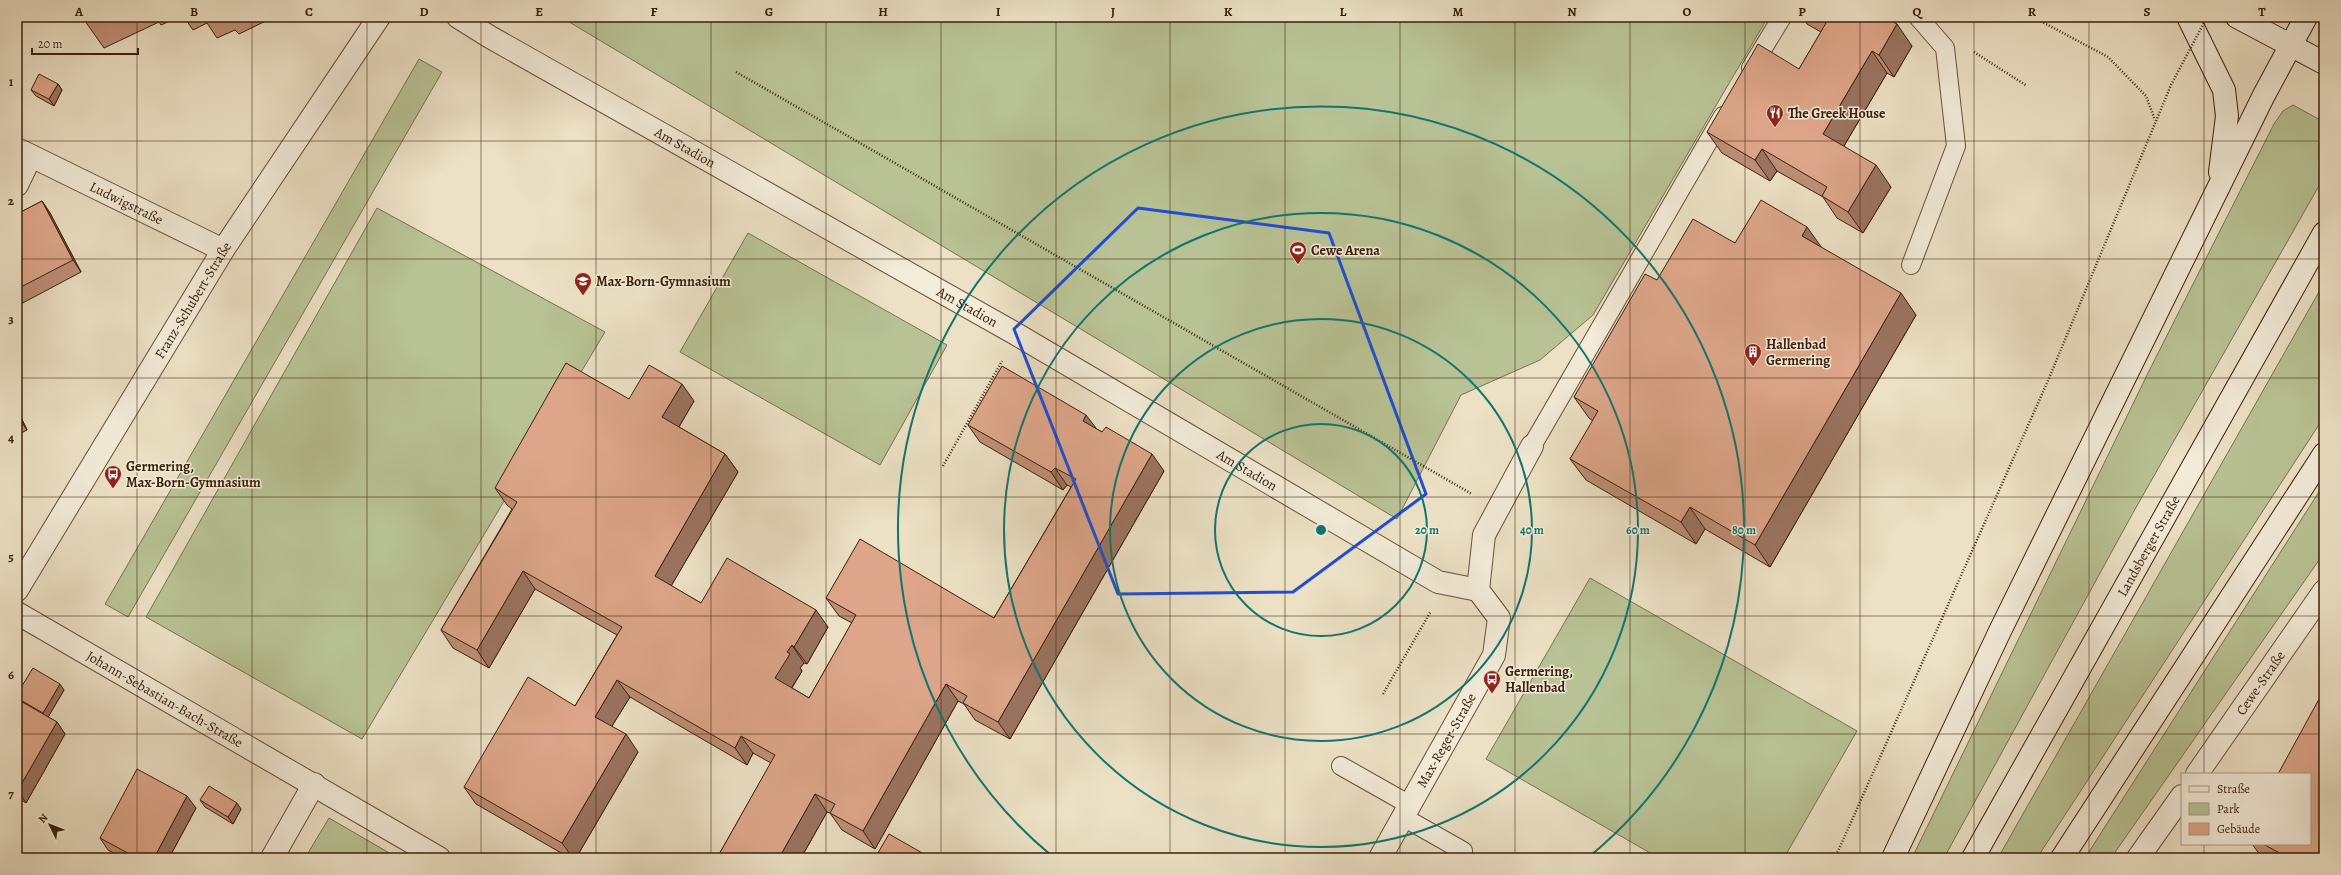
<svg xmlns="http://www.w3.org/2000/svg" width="2341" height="875" font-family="Alegreya,serif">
	<rect width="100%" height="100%" fill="#ece1c5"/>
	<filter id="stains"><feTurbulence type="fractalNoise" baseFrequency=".005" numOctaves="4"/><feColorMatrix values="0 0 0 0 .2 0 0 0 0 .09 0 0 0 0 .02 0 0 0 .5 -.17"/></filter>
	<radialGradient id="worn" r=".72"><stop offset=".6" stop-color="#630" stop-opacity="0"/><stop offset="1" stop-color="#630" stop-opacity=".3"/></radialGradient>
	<path fill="#b8c294" stroke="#7a714f" d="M561 17H1768L1593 315 1540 360 1461 395 1397 519Z
		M419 59 442 72 128 617 105 604Z
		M2293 105 2324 122V177L2134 511 1944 858H1912L2148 373 2274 124 2283 111Z
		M377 208 605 332 362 739 146 617Z
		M748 233 947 345 880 465 680 352Z
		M2324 283V417L2037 858H1998Z
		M2324 484V553L2111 858H2085Z
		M1590 578 1857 731 1784 858H1659L1486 759Z
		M329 818 398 858H305Z"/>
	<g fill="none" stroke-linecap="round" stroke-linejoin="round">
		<defs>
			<path id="service" d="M1751 68 1782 17
				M1911 265 1956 146 1945 48 1918 17
				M1532 446 1723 116
				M1341 766 1410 805
				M1403 817 1463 851"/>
			<g id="minor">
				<path id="s1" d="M458 17 490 37 1016 334 1438 582 1478 590"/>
				<path id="s2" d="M17 149 223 250"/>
				<path d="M17 185 31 156"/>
				<path id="s3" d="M17 590 223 250 379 17"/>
				<path id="s4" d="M17 613 439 858"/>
				<path id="s5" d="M2197 774 2324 591"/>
				<path d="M272 858 314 784"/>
				<path id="s6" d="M1380 858 1494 655 1499 618 1478 590 1484 535 1532 446"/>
				<path d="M2138 858 2182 796"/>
			</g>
			<g id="secondary">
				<path d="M2188 17 2224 90 2227 116 2220 172"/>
				<path d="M2237 17 2324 63"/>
				<path d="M1893 858 2000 631 2264 95 2306 17"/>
				<path id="s7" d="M1973 858 2324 233"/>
				<path d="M2062 858 2324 454"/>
			</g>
		</defs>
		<use href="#service" stroke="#675039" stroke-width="20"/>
		<use href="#minor" stroke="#675039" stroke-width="24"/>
		<use href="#secondary" stroke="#3b200a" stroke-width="24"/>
		<path stroke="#3b200a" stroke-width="2.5" stroke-dasharray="1 2" stroke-linecap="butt" d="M2033 17 2108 57 2146 96 2155 120
			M1974 52 2027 86
			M736 72 1472 494
			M943 466 1002 361
			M1383 694 1431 611
			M1835 858 2047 383 2171 85"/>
		<use href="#service" stroke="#f3ecd9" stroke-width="18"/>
		<use href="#minor" stroke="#f3ecd9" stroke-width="22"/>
		<use href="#secondary" stroke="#f3ecd9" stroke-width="22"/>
		<path stroke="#3b200a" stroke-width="2.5" stroke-dasharray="1 2" stroke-linecap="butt" d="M2171 85 2207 17"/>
	</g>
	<path fill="#be8f77" stroke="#3b200a" d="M83 17H179L161 25 159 22 104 48 85 21Z
		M184 17H274L239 34 235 30 217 38 207 23 193 30Z
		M1802 17H1884L1912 46 1894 77 1887 73 1844 146 1891 187 1863 233 1837 218 1823 197 1777 171 1770 181 1722 153 1707 132 1799 69 1821 32 1807 24Z
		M58 84 62 90 54 106 36 96 31 90Z
		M42 201 50 213 81 272 17 306V214Z
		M1735 243 1822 248 1916 315 1770 567 1705 529 1696 544 1586 480 1570 459 1593 421 1589 418 1574 397 1657 280Z
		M694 401 679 427 725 454 738 472 671 586 701 603 828 627 807 664 804 663 800 668 802 671 792 688 809 698 852 623 839 616 826 598 994 618 1071 487 1067 485 1063 490 980 442 968 425 1097 429 1164 471 1010 739 975 720 964 704 958 701 875 849 842 830 830 813 827 812 801 858H717L771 763 753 753 747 765 630 697 612 726 638 752 576 858H570L476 804 464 787 575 706 617 635 535 589 489 668 453 648 441 630 512 509 507 505 495 488Z
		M17 409 27 430 17 435Z
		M64 690 48 717 57 722 65 734 26 803 17 797V694Z
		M200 800 241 809 233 824 205 807Z
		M196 808 169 858H123L108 850 100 838Z
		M2252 844H2310L2324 858H2265L2260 855Z"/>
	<path fill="#9b7461" stroke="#3b200a" d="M1897 24 1912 46 1894 77 1879 55Z
		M1872 51 1887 73 1838 156 1823 134Z
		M58 84 62 90 54 106 49 99Z
		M1762 149 1777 171 1770 181 1755 160Z
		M1876 165 1891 187 1863 233 1848 212Z
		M42 201 50 213 81 272 73 260Z
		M1807 227 1822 248 1802 236Z
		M1901 293 1916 315 1770 567 1755 545Z
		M682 384 694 401 674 435 662 417Z
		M17 409 27 430 23 424 17 412Z
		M1086 415 1099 432 1083 421Z
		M725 454 738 472 667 593 655 576Z
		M1152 454 1164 471 1010 739 998 722Z
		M1055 468 1067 485 1063 490 1051 472Z
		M1690 507 1705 529 1696 544 1681 522Z
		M523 571 535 589 489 668 477 650Z
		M816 610 828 627 807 664 794 647Z
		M792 645 804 663 800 668 802 671 787 695 775 678 787 652Z
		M617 680 630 697 607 734 595 717Z
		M60 684 64 690 47 719 43 713Z
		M946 684 958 701 875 849 863 831Z
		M57 722 65 734 26 803 18 790Z
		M626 734 638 752 576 858H573L562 843Z
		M741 736 753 753 747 765 735 748Z
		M815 794 827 812 801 858H779Z
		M187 796 196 808 169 858H154Z
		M237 803 241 809 233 824 228 817Z"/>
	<path fill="#dda68a" stroke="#3b200a" d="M83 17H92L85 21Z
		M1817 17H1884L1897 24 1879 55 1872 51 1823 134 1876 165 1848 212 1822 196 1827 187 1762 149 1755 160 1707 132 1758 44 1799 69 1826 23Z
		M39 74 58 84 49 99 31 90Z
		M1761 200 1807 227 1802 236 1901 293 1755 545 1690 507 1681 522 1570 459 1598 411 1574 397 1645 274 1657 280 1693 219 1735 243Z
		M42 201 73 260 17 289V214Z
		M566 363 629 399 649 365 682 384 662 417 725 454 655 576 701 603 727 558 816 610 794 647 792 645 787 652 790 654 775 678 809 698 856 615 826 598 860 539 994 618 1076 479 1055 468 1051 472 968 425 1002 366 1086 415 1083 421 1102 432 1106 427 1152 454 998 722 963 703 967 696 946 684 863 831 830 813 835 804 815 794 779 858H717L775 755 741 736 735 748 617 680 595 717 626 734 562 843 464 787 528 677 575 706 622 627 523 571 477 650 441 630 517 502 495 488Z
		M17 412 23 424 17 427Z
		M33 668 60 684 43 713 17 698V694Z
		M2324 690V858H2289L2263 844H2310V774H2278Z
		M17 699 57 722 18 790H17Z
		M137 769 187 796 154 858H137L100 838Z
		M209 786 237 803 228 817 200 800Z
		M889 834 931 858H875Z"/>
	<path fill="none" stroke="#1d4ed8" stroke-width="3" stroke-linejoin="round" d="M1138 208 1329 233 1426 494 1293 592 1118 594 1014 329Z"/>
	<path fill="none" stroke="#3b200a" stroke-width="1" stroke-opacity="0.55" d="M137 17V858M252 17V858M367 17V858M481 17V858M596 17V858M711 17V858M826 17V858M941 17V858M1056 17V858M1170 17V858M1285 17V858M1400 17V858M1515 17V858M1630 17V858M1745 17V858M1860 17V858M1974 17V858M2089 17V858M2204 17V774M17 141H2324M17 259H2324M17 378H2324M17 497H2324M17 616H2324M17 734H2324M2204 844V858"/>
	<g fill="none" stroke="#0f766e" stroke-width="2">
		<circle cx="1321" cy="530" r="106"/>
		<circle cx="1321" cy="530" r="211"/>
		<circle cx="1321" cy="530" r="317"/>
		<path d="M1052 856A423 423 0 1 1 1590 856"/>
	</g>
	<defs>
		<symbol id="restaurant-pin" viewBox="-11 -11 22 30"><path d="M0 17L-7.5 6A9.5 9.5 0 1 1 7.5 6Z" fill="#8f2418" stroke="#f3ecd9"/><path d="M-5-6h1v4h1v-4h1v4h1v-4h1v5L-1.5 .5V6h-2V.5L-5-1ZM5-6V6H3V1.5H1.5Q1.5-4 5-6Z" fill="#fff"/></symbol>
		<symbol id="stadium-pin" viewBox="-11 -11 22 30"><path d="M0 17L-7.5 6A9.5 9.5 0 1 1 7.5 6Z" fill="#8f2418" stroke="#f3ecd9"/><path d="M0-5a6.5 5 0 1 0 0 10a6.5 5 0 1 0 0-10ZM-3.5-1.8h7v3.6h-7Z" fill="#fff"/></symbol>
		<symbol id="school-pin" viewBox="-11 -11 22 30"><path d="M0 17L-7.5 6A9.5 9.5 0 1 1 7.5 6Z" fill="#8f2418" stroke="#f3ecd9"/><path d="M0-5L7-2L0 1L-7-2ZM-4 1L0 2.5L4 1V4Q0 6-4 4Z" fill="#fff"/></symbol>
		<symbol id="building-pin" viewBox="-11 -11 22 30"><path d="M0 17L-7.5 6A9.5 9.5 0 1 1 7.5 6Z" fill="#8f2418" stroke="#f3ecd9"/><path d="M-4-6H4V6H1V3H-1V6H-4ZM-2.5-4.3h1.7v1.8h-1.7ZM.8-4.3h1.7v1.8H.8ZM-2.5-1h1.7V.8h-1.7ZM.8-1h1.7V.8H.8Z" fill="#fff"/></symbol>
		<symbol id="bus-pin" viewBox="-11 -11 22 30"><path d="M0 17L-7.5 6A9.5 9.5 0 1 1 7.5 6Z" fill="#8f2418" stroke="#f3ecd9"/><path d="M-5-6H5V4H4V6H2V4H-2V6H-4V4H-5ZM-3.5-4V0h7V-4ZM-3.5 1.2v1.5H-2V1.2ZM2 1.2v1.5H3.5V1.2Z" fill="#fff"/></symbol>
	</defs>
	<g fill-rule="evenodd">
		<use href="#restaurant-pin" x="1765" y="103" width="20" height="27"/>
		<use href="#stadium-pin" x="1288" y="240" width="20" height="27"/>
		<use href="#school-pin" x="573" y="271" width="20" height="27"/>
		<use href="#building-pin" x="1743" y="342" width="20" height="27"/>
		<use href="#bus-pin" x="103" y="464" width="20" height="27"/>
		<use href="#bus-pin" x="1482" y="669" width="20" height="27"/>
	</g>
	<g text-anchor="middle" stroke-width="3" stroke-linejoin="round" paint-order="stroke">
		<g font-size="14" font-weight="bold" fill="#3b200a" stroke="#f3ecd9" text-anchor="start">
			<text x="1788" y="118">The Greek House</text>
			<text x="1311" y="255">Cewe Arena</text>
			<text x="596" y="286">Max-Born-Gymnasium</text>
			<text x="1766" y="349">Hallenbad<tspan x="1766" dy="16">Germering</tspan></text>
			<text x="126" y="471">Germering,<tspan x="126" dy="16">Max-Born-Gymnasium</tspan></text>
			<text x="1505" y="676">Germering,<tspan x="1505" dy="16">Hallenbad</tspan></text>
		</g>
		<g font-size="14" fill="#3b200a" stroke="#f3ecd9">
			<text dy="5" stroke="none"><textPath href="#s1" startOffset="262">Am Stadion</textPath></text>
			<text dy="5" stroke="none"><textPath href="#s2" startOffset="122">Ludwigstraße</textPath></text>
			<text dy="5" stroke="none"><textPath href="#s3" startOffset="339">Franz-Schubert-Straße</textPath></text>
			<text dy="5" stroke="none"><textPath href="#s1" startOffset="586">Am Stadion</textPath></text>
			<text dy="5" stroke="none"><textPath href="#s1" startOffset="910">Am Stadion</textPath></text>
			<text dy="5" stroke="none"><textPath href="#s7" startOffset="358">Landsberger Straße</textPath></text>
			<text dy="5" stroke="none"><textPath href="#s5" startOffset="111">Cewe-Straße</textPath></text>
			<text dy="5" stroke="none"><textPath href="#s4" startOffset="171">Johann-Sebastian-Bach-Straße</textPath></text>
			<text dy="5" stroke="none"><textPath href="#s6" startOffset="135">Max-Reger-Straße</textPath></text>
		</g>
	</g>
	<circle cx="1321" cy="530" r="6" fill="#0f766e" stroke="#f3ecd9" stroke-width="2"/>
	<g font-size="12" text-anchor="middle" font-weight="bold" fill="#0f766e" stroke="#f3ecd9" stroke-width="3" stroke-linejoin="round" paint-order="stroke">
		<text x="1427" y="534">20 m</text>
		<text x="1532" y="534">40 m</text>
		<text x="1638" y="534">60 m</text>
		<text x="1744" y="534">80 m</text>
	</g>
	<rect width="2341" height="875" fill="none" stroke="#ece1c5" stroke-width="44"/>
	<rect x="2181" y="773" width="130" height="72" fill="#f3ecd9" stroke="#a99a86"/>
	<rect x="2189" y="786" width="20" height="6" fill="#f3ecd9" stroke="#a99a86"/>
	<text x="2217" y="793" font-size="12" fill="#3b200a">Straße</text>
	<rect x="2189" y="803" width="20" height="12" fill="#b8c294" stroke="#a99a86"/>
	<text x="2217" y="813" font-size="12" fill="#3b200a">Park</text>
	<rect x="2189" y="823" width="20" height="12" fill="#dda68a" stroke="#a99a86"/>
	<text x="2217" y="833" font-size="12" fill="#3b200a">Gebäude</text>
	<g transform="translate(50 825) rotate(313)" stroke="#f3ecd9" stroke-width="3" paint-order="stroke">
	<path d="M0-3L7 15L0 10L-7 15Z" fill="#3b200a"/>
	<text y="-6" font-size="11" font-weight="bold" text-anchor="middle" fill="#3b200a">N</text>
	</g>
	<path d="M32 48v6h106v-6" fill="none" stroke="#3b200a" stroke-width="2"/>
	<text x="38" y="48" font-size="12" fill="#3b200a" stroke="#f3ecd9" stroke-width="3" paint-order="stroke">20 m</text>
	<rect x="22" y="22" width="2297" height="831" fill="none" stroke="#3b200a" stroke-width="1.5"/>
	<g font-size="13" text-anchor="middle" font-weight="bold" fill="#3b200a">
		<text x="79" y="16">A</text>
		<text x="194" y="16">B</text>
		<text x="309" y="16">C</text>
		<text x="424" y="16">D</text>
		<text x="539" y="16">E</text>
		<text x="654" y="16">F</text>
		<text x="769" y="16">G</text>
		<text x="883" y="16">H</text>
		<text x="998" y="16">I</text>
		<text x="1113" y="16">J</text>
		<text x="1228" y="16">K</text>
		<text x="1343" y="16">L</text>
		<text x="1458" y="16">M</text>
		<text x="1572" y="16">N</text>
		<text x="1687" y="16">O</text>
		<text x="1802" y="16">P</text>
		<text x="1917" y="16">Q</text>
		<text x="2032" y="16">R</text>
		<text x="2147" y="16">S</text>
		<text x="2262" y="16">T</text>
		<text x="11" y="86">1</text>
		<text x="11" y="205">2</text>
		<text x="11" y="323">3</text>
		<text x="11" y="442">4</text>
		<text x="11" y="561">5</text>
		<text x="11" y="679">6</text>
		<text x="11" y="798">7</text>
	</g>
	<rect width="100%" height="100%" filter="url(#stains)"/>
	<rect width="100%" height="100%" fill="url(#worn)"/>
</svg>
